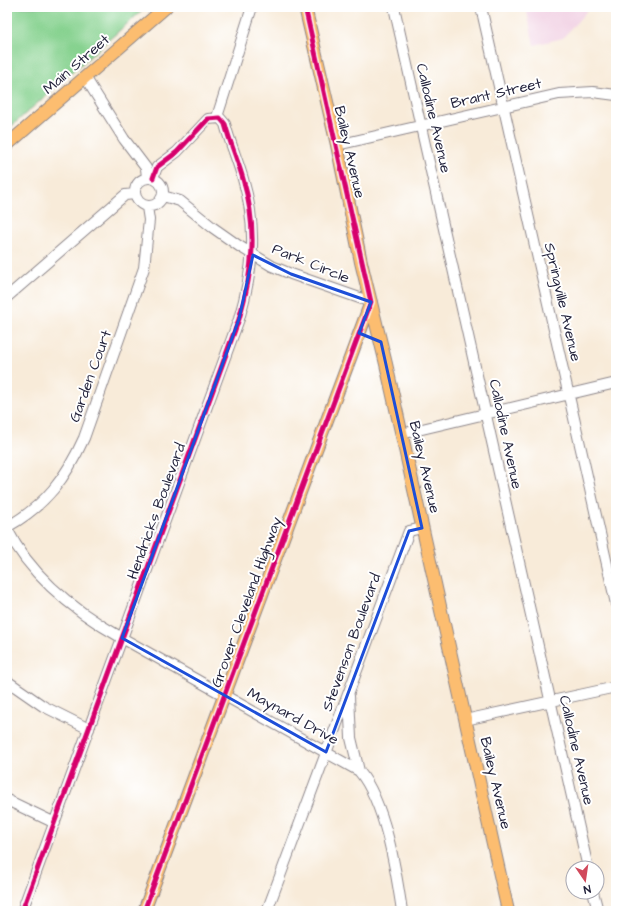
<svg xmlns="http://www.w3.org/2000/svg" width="623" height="918" font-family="'Architects Daughter',sans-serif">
	<rect width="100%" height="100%" fill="#fff"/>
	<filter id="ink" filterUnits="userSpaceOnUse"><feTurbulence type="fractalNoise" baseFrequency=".025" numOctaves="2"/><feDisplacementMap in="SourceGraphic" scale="8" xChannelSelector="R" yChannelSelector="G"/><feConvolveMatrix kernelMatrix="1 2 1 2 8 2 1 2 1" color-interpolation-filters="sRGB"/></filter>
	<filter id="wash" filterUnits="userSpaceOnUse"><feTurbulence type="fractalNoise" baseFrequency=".012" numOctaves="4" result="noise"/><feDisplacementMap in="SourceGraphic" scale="16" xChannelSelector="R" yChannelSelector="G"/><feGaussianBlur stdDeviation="0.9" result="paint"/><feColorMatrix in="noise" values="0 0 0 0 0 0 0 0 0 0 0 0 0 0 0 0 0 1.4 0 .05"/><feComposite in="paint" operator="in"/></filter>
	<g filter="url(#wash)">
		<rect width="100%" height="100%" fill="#f8ebd9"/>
		<path fill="#f1d0e3" d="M526 7H590L563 38 534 45Z"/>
		<path fill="#86d28f" stroke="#547a65" d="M7 7H146L7 130Z"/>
	</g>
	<g filter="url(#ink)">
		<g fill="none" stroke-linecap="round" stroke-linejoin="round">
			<defs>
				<path id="minor" d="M394 7 588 868
					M481 7 616 604
					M85 77 124 139 146 168 147 178
					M217 117 252 7
					M337 145 559 94 593 92 616 95
					M135 192a14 14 0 1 1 28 0a14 14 0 1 1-28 0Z
					M163 196 180 201 212 227 239 246 272 266 291 274 371 302
					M7 297 125 195 135 194
					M401 434 616 383
					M7 527C46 505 66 478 84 438L144 268 149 220 147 207
					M7 529C31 577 76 612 122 638L359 771C385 802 396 870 402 911
					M7 681 43 706 89 729
					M349 696 351 738 359 771
					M465 720 616 687
					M7 800 55 823
					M593 892 598 911
					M22 911 239 319C253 271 258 229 243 179 238 161 230 143 225 124L220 118 208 119 177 152 157 167 153 178
					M267 911 409 531 422 528"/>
				<path id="major" d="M305 7 337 145 361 262 386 364 508 911
					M7 145 166 7
					M144 911 371 302"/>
			</defs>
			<use href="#minor" stroke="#8d868a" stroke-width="12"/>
			<use href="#major" stroke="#8d868a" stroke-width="14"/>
			<use href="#minor" stroke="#fff" stroke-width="10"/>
			<use href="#major" stroke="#fcbd6f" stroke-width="12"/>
			<defs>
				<path id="cycleway" d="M22 911 239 319C253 271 258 229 243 179 238 161 230 143 225 124L220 118 208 119 177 152 157 167 153 178
					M144 911 371 302 305 7"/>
			</defs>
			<use href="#cycleway" stroke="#fff" stroke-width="8"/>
			<use href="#cycleway" stroke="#d6006c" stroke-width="5"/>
		</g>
	</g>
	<path fill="none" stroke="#1d4ed8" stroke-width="3" stroke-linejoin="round" d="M253 255 291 274 371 302 359 333 381 342 422 528 409 531 326 752 122 638 239 319Z"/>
	<g text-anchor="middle" stroke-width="4" stroke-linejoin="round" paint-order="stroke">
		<g font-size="15" fill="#22223b" stroke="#fff">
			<text transform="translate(76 64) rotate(-41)" y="5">Main Street</text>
			<text transform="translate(496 93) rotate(-13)" y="5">Brant Street</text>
			<text transform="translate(434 118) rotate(77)" y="5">Callodine Avenue</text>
			<text transform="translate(350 152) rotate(77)" y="5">Bailey Avenue</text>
			<text transform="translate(311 263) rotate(22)" y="5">Park Circle</text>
			<text transform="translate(563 302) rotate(77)" y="5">Springville Avenue</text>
			<text transform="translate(90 376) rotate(-70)" y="5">Garden Court</text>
			<text transform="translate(506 434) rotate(78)" y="5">Callodine Avenue</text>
			<text transform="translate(425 467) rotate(77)" y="5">Bailey Avenue</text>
			<text transform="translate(156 511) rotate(-70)" y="5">Hendricks Boulevard</text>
			<text transform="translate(246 602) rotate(-70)" y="5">Grover Cleveland Highway</text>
			<text transform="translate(351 642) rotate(-70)" y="5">Stevenson Boulevard</text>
			<text transform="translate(293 716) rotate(29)" y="5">Maynard Drive</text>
			<text transform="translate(577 750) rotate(77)" y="5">Callodine Avenue</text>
			<text transform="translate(496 783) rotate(77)" y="5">Bailey Avenue</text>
		</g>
	</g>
	<rect width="623" height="918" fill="none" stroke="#fff" stroke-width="24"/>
	<g transform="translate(585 880) rotate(167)"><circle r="19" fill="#ffffff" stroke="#a7a7b1"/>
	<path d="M0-3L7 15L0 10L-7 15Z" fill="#d1495b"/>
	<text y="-6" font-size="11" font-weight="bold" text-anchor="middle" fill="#22223b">N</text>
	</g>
</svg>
